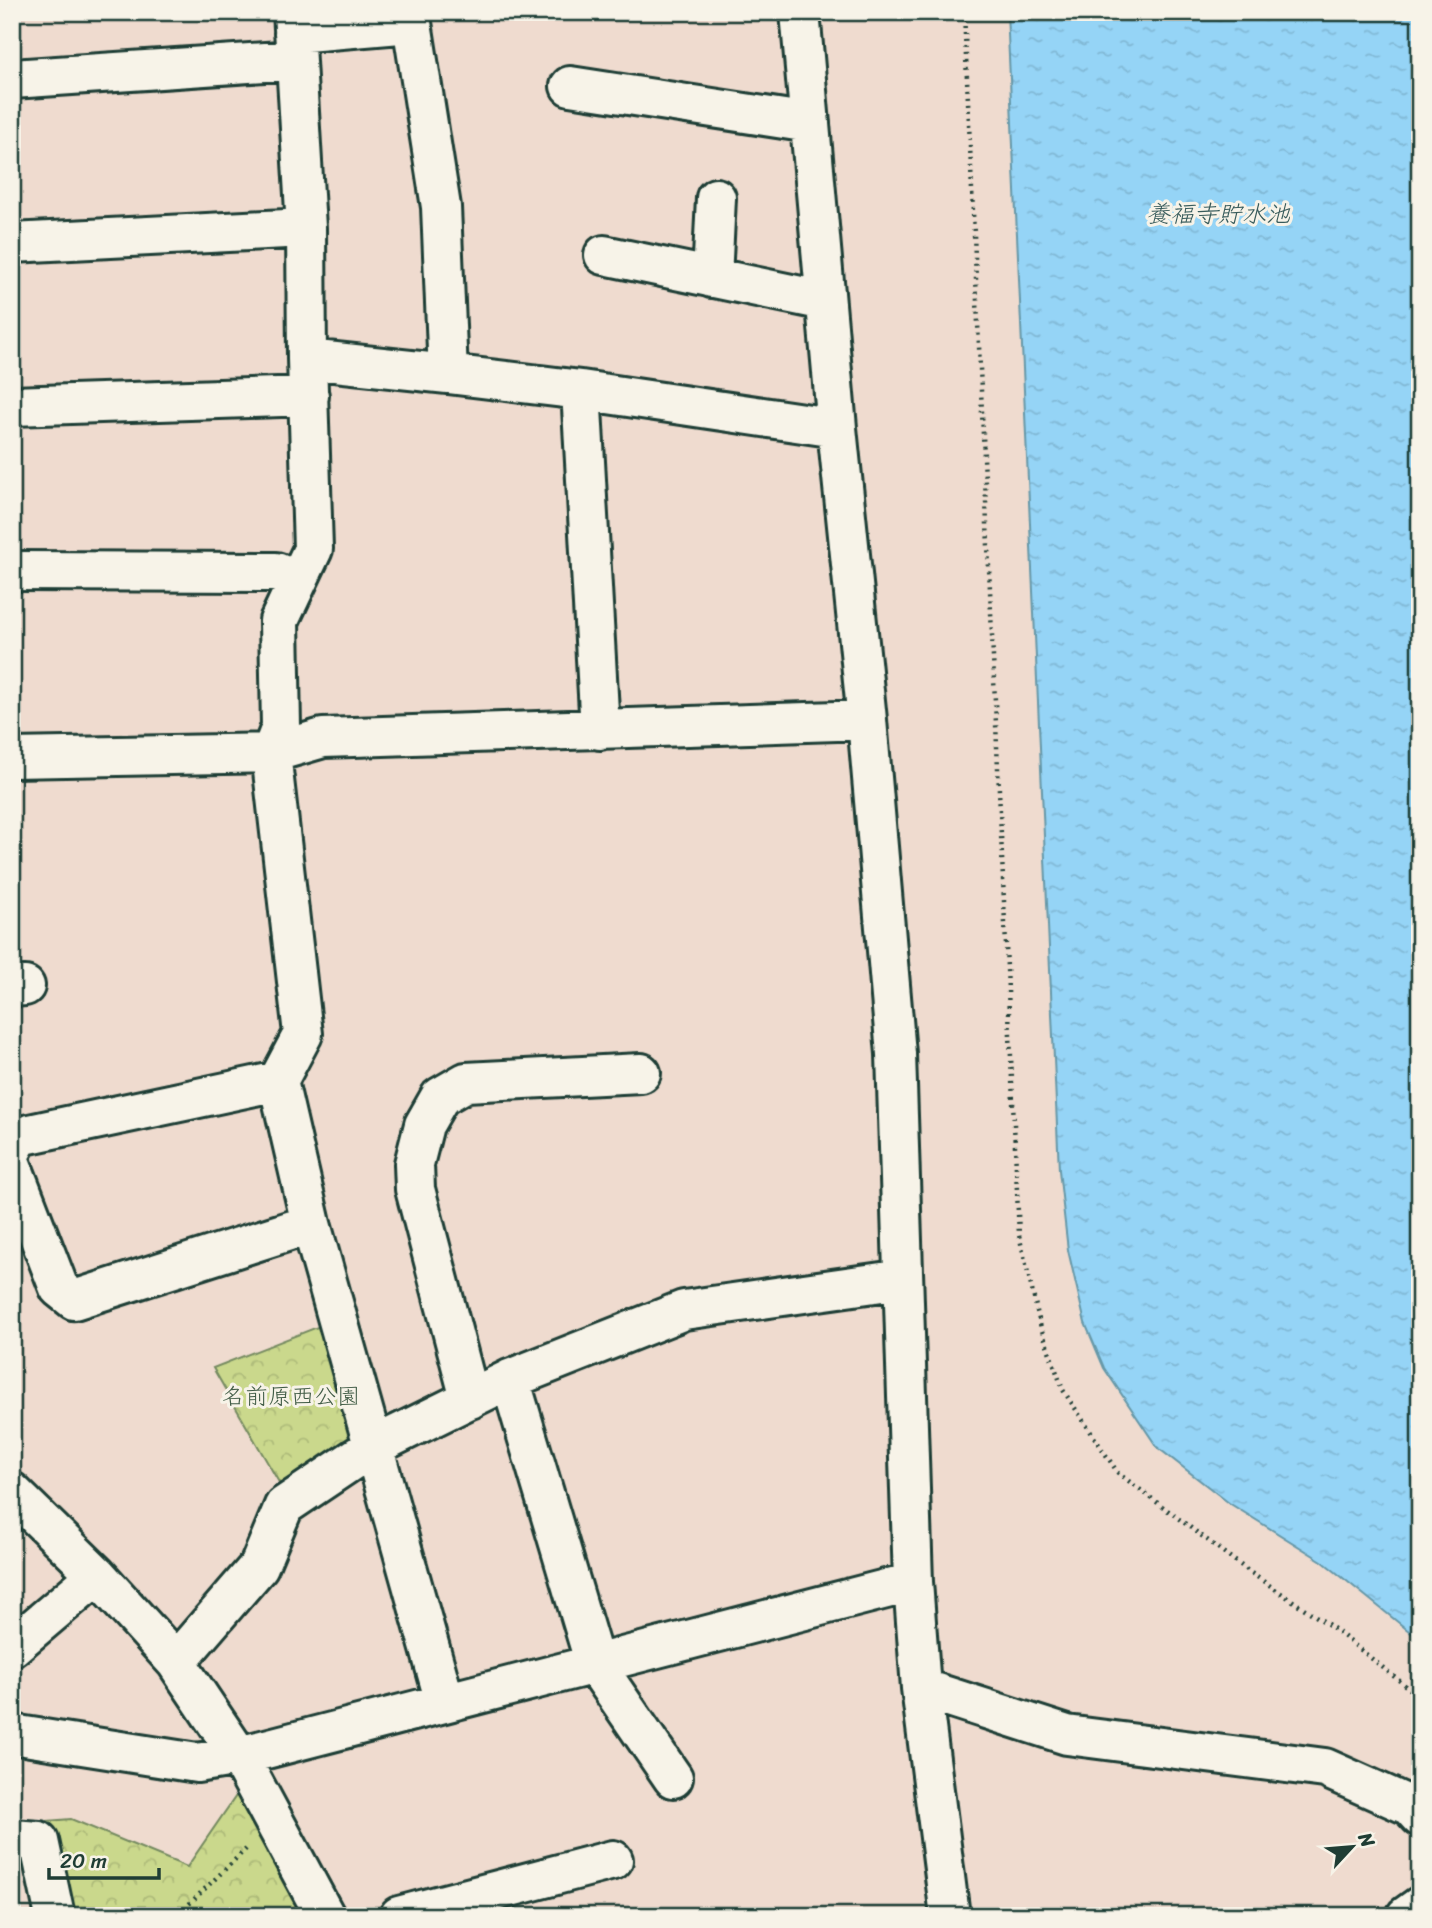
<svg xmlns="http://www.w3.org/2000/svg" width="1432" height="1928" font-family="Sriracha,'Klee One',sans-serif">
	<defs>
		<pattern id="park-crowns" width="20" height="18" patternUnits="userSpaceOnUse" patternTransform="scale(1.75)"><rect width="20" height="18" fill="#cad88c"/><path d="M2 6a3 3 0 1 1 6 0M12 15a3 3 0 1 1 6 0" fill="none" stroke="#adba79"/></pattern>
		<pattern id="water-ripples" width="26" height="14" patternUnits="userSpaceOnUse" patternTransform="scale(1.75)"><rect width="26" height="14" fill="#95d4f6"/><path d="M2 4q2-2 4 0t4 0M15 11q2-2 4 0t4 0" fill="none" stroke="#80b7d4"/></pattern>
	</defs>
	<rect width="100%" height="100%" fill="#efdbcf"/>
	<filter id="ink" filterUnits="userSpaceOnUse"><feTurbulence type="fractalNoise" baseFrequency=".0143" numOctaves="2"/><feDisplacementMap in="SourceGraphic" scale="14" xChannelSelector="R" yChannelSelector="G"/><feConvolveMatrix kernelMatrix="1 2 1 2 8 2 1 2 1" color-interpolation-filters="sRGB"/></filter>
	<g filter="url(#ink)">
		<path fill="url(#park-crowns)" stroke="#748a60" stroke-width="2" d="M325 1324 359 1440 281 1486 213 1368Z
			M238 1793 305 1916H69L48 1821 71 1819 187 1867Z"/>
		<path fill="url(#water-ripples)" stroke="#6698a8" stroke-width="2" d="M1007 12H1420V1640L1322 1561 1229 1503 1157 1447 1104 1368 1085 1323 1068 1250 1059 1170Z"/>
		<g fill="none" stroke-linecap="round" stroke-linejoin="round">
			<defs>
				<path id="minor" d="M293 12 306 228 307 359 313 549 279 621 281 727 271 753 303 1034 278 1081 311 1224 445 1702
					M800 12 837 428 867 720 896 1054 913 1582 921 1688 950 1916
					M294 33 412 23 441 207 448 374 581 390 837 428
					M12 79 295 60
					M570 86 810 123
					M12 243 306 228
					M604 255 825 301
					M712 278 716 198
					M307 359 448 374
					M581 390 600 730
					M12 406 309 396
					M12 571 276 572 297 581
					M12 758 271 753 323 738 867 720
					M12 987 25 986
					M12 1150 20 1136 278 1081
					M12 1166 59 1288 74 1300 311 1224
					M510 1379 595 1664 673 1778
					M470 1399 415 1189 414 1164 424 1125 440 1097 466 1082 641 1073
					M12 1492 97 1575 176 1662 239 1756 197 1763 12 1734
					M12 1647 97 1575
					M176 1662 259 1566 284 1506 372 1447 510 1379 684 1310 903 1279
					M921 1688 1067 1735 1325 1768 1410 1806 1420 1817
					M12 1839 39 1841 55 1916
					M325 1916 239 1756 913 1582
					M399 1916 613 1860
					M1406 1916 1420 1906"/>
			</defs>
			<use href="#minor" stroke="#1f3d34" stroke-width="44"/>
			<path stroke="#1f3d34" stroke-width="4.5" stroke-dasharray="2 5" stroke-linecap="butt" d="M964 12 1019 1235 1041 1328 1063 1390 1118 1473 1251 1573 1332 1627 1411 1690 1420 1700
				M189 1916 186 1907 246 1849"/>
			<use href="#minor" stroke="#f7f3e8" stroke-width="38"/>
		</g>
	</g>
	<g text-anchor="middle" stroke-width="6" stroke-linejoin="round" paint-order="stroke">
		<g font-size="23" fill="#415c46" stroke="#f7f3e8">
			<text x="291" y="1404">名前原西公園</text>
		</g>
		<g font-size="24" font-style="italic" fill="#375b5b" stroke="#f7f3e8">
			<text x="1218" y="222">養福寺貯水池</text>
		</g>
	</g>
	<rect width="1432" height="1928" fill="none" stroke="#f7f3e8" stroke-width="42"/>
	<rect x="21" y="21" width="1390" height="1886" fill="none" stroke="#1f3d34" stroke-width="2.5" filter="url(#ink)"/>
	<g transform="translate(1352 1847) rotate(64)" stroke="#f7f3e8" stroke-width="5" paint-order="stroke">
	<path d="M0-5L12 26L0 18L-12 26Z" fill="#1f3d34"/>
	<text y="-10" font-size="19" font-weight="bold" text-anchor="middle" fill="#1f3d34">N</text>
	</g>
	<path d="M49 1868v10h110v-10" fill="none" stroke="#1f3d34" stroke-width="3.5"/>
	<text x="60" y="1868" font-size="21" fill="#1f3d34" stroke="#f7f3e8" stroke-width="5" paint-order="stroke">20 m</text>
</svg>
